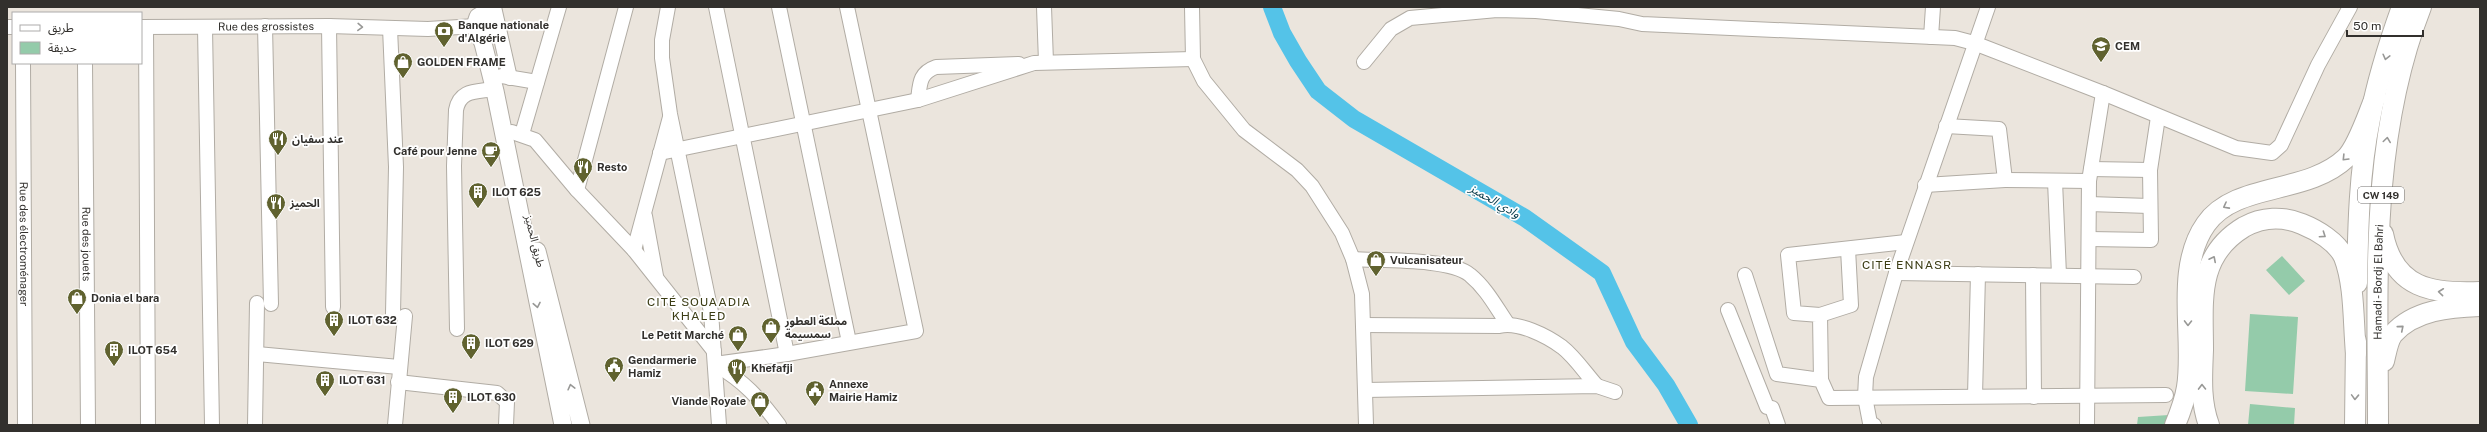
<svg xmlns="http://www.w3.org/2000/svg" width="2487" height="432" font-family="'Public Sans','Noto Sans Arabic',sans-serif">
	<rect width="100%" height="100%" fill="#ebe5dd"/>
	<path fill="#94cbaa" d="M2282 256 2305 281 2289 295 2266 270Z
		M2250 314 2298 317 2293 394 2245 391Z
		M2250 404 2295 408 2294 425H2248Z
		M2169 415 2165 425H2137L2138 417Z"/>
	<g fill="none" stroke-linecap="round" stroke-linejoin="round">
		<path stroke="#54c3e8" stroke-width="18" d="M1272 7 1282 33 1298 61 1318 91 1354 119 1525 218 1602 273 1634 342 1666 385 1689 425"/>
		<defs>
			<g id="minor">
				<path d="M494 7 510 78"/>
				<path d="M668 7 662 40V58L670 114 711 312 719 425"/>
				<path d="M716 7 787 354"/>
				<path d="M779 7 849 342"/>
				<path d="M1044 7 1046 62"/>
				<path d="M1192 7 1193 59 1204 81 1244 130 1297 170 1312 186 1342 233 1353 259 1362 294 1366 425"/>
				<path d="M265 26 271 304"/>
				<path d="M329 26 333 307"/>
				<path d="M7 27H13"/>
				<path id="s1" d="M141 27 329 26 428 29 475 26"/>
				<path d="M146 27 148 425"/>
				<path d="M205 28 212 425"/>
				<path d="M390 28 396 167 393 314"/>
				<path d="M1931 37 1933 7"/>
				<path d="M1364 62 1391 29 1410 18 1497 10 1536 11 1619 19 1642 24 1955 38 1974 43 2103 93 2236 148 2272 153 2281 145 2318 65 2350 7"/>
				<path id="s2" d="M23 63 25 425"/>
				<path id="s3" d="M85 63 88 425"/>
				<path d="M502 76 537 82"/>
				<path d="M918 100C920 84 919 73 936 67L1019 64"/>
				<path d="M512 132 535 140 577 190 634 250 714 351"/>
				<path d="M522 134 559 7"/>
				<path d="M660 153 918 100 1034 63 1193 59"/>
				<path d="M2091 169 2150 170"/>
				<path d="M2005 180 2089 181"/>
				<path d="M2055 181 2059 275"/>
				<path d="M1925 185 2005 180 1999 129 1946 126"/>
				<path d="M577 190 626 7"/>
				<path d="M2089 204 2149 206"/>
				<path d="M645 216 656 276"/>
				<path d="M2089 239 2151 240 2150 170 2158 117"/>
				<path d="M634 250 670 117"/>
				<path d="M1353 259C1380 261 1450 258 1470 275 1486 288 1496 307 1507 323"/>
				<path d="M1896 273 2134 277"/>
				<path d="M1745 275 1777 374 1821 380 1829 398 2166 395"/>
				<path d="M2033 275 2034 397"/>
				<path d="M1728 310 1767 407 1772 408 1778 425"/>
				<path d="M1820 315 1851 305 1848 249"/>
				<path d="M1363 325 1499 326C1518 321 1547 336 1562 347 1575 357 1586 374 1597 386"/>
				<path d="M457 329 454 166 456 110C460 89 477 92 494 89"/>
				<path d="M257 354 399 367"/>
				<path d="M715 364 787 354 916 331 847 7"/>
				<path d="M715 364C746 383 757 396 779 425"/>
				<path d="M1821 380 1820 315 1794 313 1788 255 1906 242"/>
				<path d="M398 382 497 393 507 402 506 425"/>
				<path d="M1365 390 1597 386 1615 392"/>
				<path d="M1975 396 1978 274"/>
				<path d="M255 425 257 303"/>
				<path d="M395 425 405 316"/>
				<path d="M1874 425 1870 423 1865 397 1866 377 1896 273 1988 7"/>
				<path d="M2087 425 2089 181 2103 93"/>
			</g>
			<path id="major" d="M478 32 486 35 494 30 495 21C491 14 485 12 478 17L475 26 483 43 495 91 563 425
				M537 251 581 425"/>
			<g id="highway">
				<path d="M2383 234C2394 289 2432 294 2480 292"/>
				<path d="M2357 283C2358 228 2359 172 2370 119 2377 81 2389 43 2402 7"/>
				<path d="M2384 361C2386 353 2388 340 2393 334 2414 310 2450 307 2480 306"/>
				<path d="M2175 425C2180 413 2185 400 2187 387 2195 337 2174 269 2206 224 2235 182 2307 195 2346 158 2358 146 2368 114 2375 98"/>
				<path d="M2209 425C2200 401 2202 376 2203 350 2203 301 2196 256 2244 227 2262 217 2283 216 2302 224 2317 230 2337 242 2344 257 2355 286 2353 323 2356 353"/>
				<path d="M2355 425 2356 341"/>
				<path id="s4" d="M2378 425C2378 285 2369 140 2421 7"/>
			</g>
		</defs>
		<use href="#minor" stroke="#b1aca4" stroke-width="16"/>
		<use href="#major" stroke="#b1aca4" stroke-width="19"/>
		<use href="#highway" stroke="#b1aca4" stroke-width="22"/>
		<use href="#minor" stroke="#fff" stroke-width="14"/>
		<use href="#major" stroke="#fff" stroke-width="17"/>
		<use href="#highway" stroke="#fff" stroke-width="20"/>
	</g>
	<defs><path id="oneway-chevron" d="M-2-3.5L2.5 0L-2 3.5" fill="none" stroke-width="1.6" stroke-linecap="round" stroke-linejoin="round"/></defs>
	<g stroke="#989896">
		<use href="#oneway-chevron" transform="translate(360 27) rotate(2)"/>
		<use href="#oneway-chevron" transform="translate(2386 57) rotate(104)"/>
		<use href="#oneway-chevron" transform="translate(2387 140) rotate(-82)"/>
		<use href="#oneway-chevron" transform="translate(2345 158) rotate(134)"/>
		<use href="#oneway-chevron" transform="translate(2226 206) rotate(152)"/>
		<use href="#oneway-chevron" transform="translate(2323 235) rotate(34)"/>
		<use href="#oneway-chevron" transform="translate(2213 259) rotate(-63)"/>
		<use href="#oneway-chevron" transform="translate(2441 292) rotate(-174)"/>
		<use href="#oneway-chevron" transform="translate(537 305) rotate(79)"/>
		<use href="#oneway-chevron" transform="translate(2188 323) rotate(91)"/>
		<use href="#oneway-chevron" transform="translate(2401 328) rotate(-40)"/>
		<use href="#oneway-chevron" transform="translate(571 387) rotate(-104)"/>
		<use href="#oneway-chevron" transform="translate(2202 387) rotate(-91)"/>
		<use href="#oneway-chevron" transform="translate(2355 397) rotate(92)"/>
	</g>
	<defs>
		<symbol id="bank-pin" viewBox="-11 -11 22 30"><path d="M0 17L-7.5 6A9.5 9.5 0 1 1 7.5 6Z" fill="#60622f" stroke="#fff"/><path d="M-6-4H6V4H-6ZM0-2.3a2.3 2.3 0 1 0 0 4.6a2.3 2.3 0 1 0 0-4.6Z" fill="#fff"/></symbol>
		<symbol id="school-pin" viewBox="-11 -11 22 30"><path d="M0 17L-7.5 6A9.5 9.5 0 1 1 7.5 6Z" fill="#60622f" stroke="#fff"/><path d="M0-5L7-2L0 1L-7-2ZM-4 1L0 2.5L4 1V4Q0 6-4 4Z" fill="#fff"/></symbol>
		<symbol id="shop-pin" viewBox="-11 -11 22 30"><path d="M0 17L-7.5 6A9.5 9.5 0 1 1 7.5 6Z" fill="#60622f" stroke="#fff"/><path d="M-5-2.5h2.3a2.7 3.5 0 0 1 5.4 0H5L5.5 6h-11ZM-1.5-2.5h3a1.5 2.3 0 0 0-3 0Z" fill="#fff"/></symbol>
		<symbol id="restaurant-pin" viewBox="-11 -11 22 30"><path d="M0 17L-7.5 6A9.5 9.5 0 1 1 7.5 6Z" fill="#60622f" stroke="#fff"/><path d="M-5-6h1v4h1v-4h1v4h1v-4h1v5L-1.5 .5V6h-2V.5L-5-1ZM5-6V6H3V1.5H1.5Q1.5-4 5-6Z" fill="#fff"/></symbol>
		<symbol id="cafe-pin" viewBox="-11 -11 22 30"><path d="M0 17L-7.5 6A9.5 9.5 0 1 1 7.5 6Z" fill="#60622f" stroke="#fff"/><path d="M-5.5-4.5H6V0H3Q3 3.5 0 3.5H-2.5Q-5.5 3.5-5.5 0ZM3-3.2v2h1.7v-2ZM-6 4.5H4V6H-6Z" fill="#fff"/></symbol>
		<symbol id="building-pin" viewBox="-11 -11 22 30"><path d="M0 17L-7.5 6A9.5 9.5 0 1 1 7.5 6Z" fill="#60622f" stroke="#fff"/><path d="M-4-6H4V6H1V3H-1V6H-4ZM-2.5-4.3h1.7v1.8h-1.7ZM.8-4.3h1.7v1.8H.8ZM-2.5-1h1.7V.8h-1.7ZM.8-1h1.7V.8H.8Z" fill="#fff"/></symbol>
		<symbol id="civic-pin" viewBox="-11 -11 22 30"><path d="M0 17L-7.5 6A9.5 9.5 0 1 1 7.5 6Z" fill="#60622f" stroke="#fff"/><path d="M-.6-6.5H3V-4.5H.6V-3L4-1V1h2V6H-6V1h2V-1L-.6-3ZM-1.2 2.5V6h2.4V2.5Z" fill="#fff"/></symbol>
	</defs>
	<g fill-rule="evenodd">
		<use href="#bank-pin" x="433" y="20" width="22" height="30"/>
		<use href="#school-pin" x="2090" y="35" width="22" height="30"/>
		<use href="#shop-pin" x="392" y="51" width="22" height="30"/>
		<use href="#restaurant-pin" x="267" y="128" width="22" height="30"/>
		<use href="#cafe-pin" x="480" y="140" width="22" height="30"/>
		<use href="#restaurant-pin" x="572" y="156" width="22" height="30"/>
		<use href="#building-pin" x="467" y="181" width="22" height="30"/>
		<use href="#restaurant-pin" x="265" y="192" width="22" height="30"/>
		<use href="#shop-pin" x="1365" y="249" width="22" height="30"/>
		<use href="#shop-pin" x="66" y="287" width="22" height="30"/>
		<use href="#building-pin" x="323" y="309" width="22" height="30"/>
		<use href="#shop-pin" x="760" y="316" width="22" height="30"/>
		<use href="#shop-pin" x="727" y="324" width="22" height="30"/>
		<use href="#building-pin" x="460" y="332" width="22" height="30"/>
		<use href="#building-pin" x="103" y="339" width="22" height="30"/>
		<use href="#civic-pin" x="603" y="355" width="22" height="30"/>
		<use href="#restaurant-pin" x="726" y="357" width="22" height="30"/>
		<use href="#building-pin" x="314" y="369" width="22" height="30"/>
		<use href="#civic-pin" x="804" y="379" width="22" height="30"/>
		<use href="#building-pin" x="442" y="386" width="22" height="30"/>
		<use href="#shop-pin" x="749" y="390" width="22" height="30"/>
	</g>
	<g text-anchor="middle" stroke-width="3.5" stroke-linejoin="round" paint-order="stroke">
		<rect fill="#fff" stroke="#706e6c" stroke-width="1" x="2358" y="187" width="46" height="16" rx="3"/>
		<g font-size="10" font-weight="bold" fill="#32302d">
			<text x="2381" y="199">CW 149</text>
		</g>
		<g font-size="11" font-weight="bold" fill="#32302d" stroke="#fff" text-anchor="start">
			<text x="458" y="29">Banque nationale<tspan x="458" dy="13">d'Algérie</tspan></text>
			<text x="2115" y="50">CEM</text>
			<text x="417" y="66">GOLDEN FRAME</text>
			<text x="292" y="143">عند سفيان</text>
			<text x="477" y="155" text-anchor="end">Café pour Jenne</text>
			<text x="597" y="171">Resto</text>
			<text x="492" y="196">ILOT 625</text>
			<text x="290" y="207">الحميز</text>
			<text x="1390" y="264">Vulcanisateur</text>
			<text x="91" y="302">Donia el bara</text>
			<text x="348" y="324">ILOT 632</text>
			<text x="785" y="325">مملكة العطور<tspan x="785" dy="13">سمسيمة</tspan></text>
			<text x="724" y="339" text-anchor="end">Le Petit Marché</text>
			<text x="485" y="347">ILOT 629</text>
			<text x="128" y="354">ILOT 654</text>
			<text x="628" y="364">Gendarmerie<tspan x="628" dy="13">Hamiz</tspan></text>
			<text x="751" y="372">Khefafji</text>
			<text x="339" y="384">ILOT 631</text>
			<text x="829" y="388">Annexe<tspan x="829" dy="13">Mairie Hamiz</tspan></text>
			<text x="467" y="401">ILOT 630</text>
			<text x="746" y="405" text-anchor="end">Viande Royale</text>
		</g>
		<g font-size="11" fill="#32302d" stroke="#fff">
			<text dy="4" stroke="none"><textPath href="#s1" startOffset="125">Rue des grossistes</textPath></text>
			<text transform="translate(535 241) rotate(76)" y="4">طريق الحميز</text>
			<text dy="4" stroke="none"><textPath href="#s2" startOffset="181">Rue des électroménager</textPath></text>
			<text dy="4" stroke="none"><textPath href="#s3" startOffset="181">Rue des jouets</textPath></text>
			<text dy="4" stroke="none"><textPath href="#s4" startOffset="143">Hamadi - Bordj El Bahri</textPath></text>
		</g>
		<g font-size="12" font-style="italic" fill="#063a49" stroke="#fff">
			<text transform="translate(1495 201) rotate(30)" y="4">وادي الحميز</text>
		</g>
		<g font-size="12" letter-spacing="1" fill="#3c3d15" stroke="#fff">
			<text x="1907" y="269">CITÉ ENNASR</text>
			<text x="699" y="306">CITÉ SOUAADIA<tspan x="699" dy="14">KHALED</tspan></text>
		</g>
	</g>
	<rect width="2487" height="432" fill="none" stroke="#32302d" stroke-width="16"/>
	<rect x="12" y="12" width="130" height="52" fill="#ffffff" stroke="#adacab"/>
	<rect x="20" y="25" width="20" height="6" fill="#ffffff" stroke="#adacab"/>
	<text x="48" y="32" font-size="12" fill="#32302d">طريق</text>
	<rect x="20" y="42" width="20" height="12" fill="#94cbaa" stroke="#adacab"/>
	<text x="48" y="52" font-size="12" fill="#32302d">حديقة</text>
	<path d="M2347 30v6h76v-6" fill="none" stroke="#32302d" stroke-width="2"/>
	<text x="2353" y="30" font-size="12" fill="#32302d" stroke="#ffffff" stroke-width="3" paint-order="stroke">50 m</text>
</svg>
